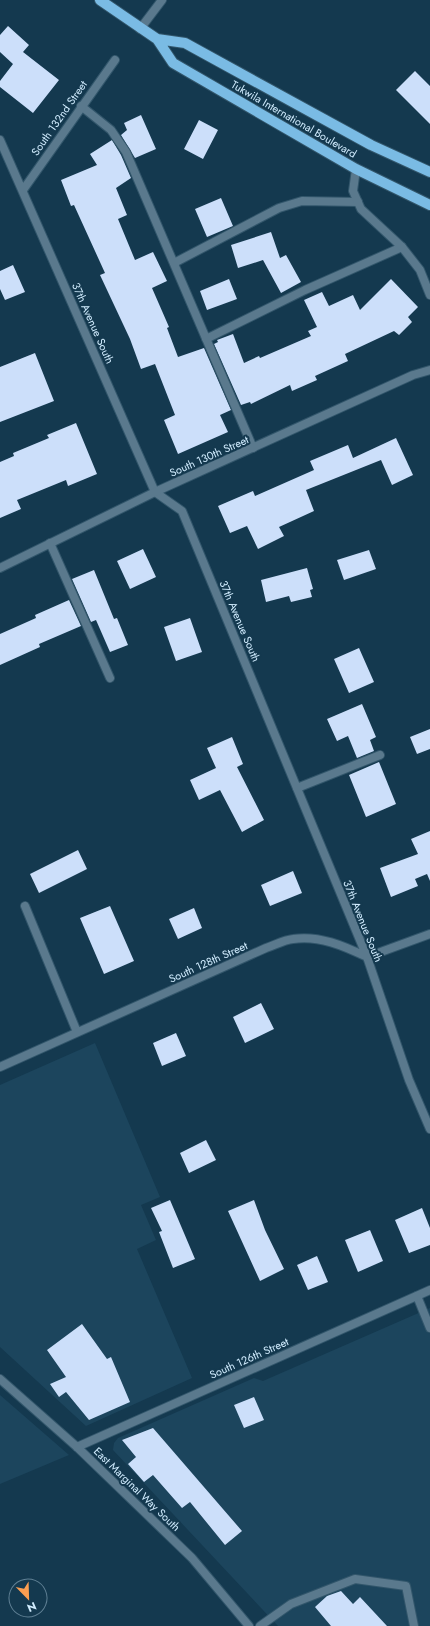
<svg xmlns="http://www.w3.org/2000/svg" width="430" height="1626" font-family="Jost,sans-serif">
	<rect width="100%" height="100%" fill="#14394f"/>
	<path fill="#1c455d" d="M95 1043 160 1197 141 1205 156 1240 137 1249 192 1378 86 1426 0 1347V1085Z
		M430 1308V1626H278L113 1450 114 1443 118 1438 254 1378 263 1381Z
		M0 1395 69 1455 0 1484Z"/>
	<path fill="#ccdffa" d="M8 26 29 45 23 52 59 80 33 113 0 87V81L13 64 0 52V35Z
		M415 71 430 86V124L396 90Z
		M141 115 156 149 135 158 121 135 127 130 124 123Z
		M199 120 218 130 203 159 184 149Z
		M112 140 121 155 131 178 116 188 127 215 118 219 135 260 153 252 167 281 152 288 169 327 167 328 178 357 204 348 231 410 220 415 228 432 178 454 164 420 175 415 155 364 141 369 130 339 100 275 105 273 74 205 71 206 61 180 97 165 90 154Z
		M221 198 233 226 207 237 195 209Z
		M271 232 280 258 286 255 301 282 281 293 263 260 238 268 231 245Z
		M13 265 25 292 5 300 0 289V271Z
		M229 279 237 299 207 310 200 291Z
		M391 279 418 307 408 317 412 322 399 335 394 331 345 354 348 361 315 376 317 380 292 391 290 385 251 404 250 402 241 405 214 344 218 342 217 340 233 334 244 363 259 356 260 358 311 336 308 331 317 327 304 300 322 292 329 306 353 295 360 310Z
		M35 353 54 401 0 422V367Z
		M76 423 97 474 68 486 66 480 17 500 21 509 0 518V462L14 456 13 453 49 438 47 435Z
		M396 438 413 475 392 485 381 460 306 490 314 511 279 527 284 536 258 549 247 526 230 533 218 506 253 491 255 496 314 470 310 461 348 445 353 458Z
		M143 549 156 577 130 589 117 561Z
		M369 550 376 569 344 580 337 560Z
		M307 568 313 589 310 590 312 597 291 602 289 596 266 602 261 580Z
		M94 570 114 619 117 618 128 645 110 652 96 620 91 622 72 579Z
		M69 600 81 626 39 644 40 647 0 665V634L36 618 35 615Z
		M190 618 202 652 176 661 164 627Z
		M359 648 374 682 349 693 334 659Z
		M362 704 376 737 370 740 374 751 357 758 348 736 337 741 327 719Z
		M430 729V749L417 754 410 737Z
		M232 737 243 764 237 767 264 820 242 832 220 790 199 800 190 780 216 768 207 748Z
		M379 762 396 804 366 817 349 775Z
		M430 831V881L427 874 415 879 418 886 391 897 380 868 418 854 411 839Z
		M78 850 87 869 39 893 30 874Z
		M293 871 302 893 270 906 261 885Z
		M110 906 134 961 104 974 80 918Z
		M194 908 202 928 178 939 169 919Z
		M261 1003 274 1029 245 1043 233 1017Z
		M176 1033 186 1056 162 1066 153 1043Z
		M206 1140 216 1160 189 1173 180 1153Z
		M170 1200 195 1259 173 1268 159 1232 162 1231 151 1208Z
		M254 1200 265 1230 284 1269 260 1281 228 1211Z
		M422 1208 430 1228V1245L409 1253 395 1220Z
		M370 1230 383 1261 358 1272 345 1240Z
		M317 1256 328 1282 308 1290 297 1265Z
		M82 1324 107 1359 111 1357 130 1402 89 1420 66 1392 59 1397 50 1384 66 1377 47 1350Z
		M254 1397 264 1420 244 1428 234 1405Z
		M153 1428 242 1531 225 1545 190 1502 182 1508 153 1475 144 1482 128 1464 136 1457 122 1440Z
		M341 1591 353 1604 360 1597 387 1626H331L315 1607 327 1596Z"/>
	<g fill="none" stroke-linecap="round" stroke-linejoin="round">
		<defs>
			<path id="service" d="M81 106 111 130 126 152 253 448
				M174 263 279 208 302 201 358 202
				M206 339 305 290 402 247
				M50 543 110 678
				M297 788 380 755
				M25 906 77 1032
				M417 1296 430 1328
				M260 1626 291 1604 355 1579 406 1586 414 1626"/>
			<path id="minor" d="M0 140 155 492 182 511 367 957 409 1080 430 1129
				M356 169 353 191 361 209 402 247 420 270 430 295
				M23 190 115 60
				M0 1067 266 948C275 945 284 940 293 939 319 935 344 946 367 957L430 934
				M77 1447 430 1290"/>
			<path id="tertiary" d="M140 29 162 0
				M0 568 155 492 413 375 430 370
				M0 1379 77 1447 192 1558 249 1626"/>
			<path id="primary" d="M100 0 157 39 185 43 371 145 430 172
				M157 39 173 63 356 169 430 205"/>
		</defs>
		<use href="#service" stroke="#32566b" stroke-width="10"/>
		<use href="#minor" stroke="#32566b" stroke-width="10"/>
		<use href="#tertiary" stroke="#32566b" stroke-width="10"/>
		<use href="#primary" stroke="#32566b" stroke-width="12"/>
		<use href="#service" stroke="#5a798d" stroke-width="8"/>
		<use href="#minor" stroke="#5a798d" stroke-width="8"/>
		<use href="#tertiary" stroke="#5a798d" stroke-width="8"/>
		<use href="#primary" stroke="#7abbe4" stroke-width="10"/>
	</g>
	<g text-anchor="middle" stroke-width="4" stroke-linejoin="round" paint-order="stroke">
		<g font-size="11" fill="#d2edff" stroke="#14394f">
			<text transform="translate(59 118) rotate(-55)" y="4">South 132nd Street</text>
			<text transform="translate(294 119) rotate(30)" y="4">Tukwila International Boulevard</text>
			<text transform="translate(93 323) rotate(66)" y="4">37th Avenue South</text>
			<text transform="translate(209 456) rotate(-24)" y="4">South 130th Street</text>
			<text transform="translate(240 621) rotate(67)" y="4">37th Avenue South</text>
			<text transform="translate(363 921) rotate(68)" y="4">37th Avenue South</text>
			<text transform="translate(208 962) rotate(-24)" y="4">South 128th Street</text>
			<text transform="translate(249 1358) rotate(-24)" y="4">South 126th Street</text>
			<text transform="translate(137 1489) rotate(44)" y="4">East Marginal Way South</text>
		</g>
	</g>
	<g transform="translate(28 1598) rotate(157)"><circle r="19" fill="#14394f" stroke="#608195"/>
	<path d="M0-3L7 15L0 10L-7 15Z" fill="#fb9e51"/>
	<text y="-6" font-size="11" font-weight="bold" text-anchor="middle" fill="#d2edff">N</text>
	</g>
</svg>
